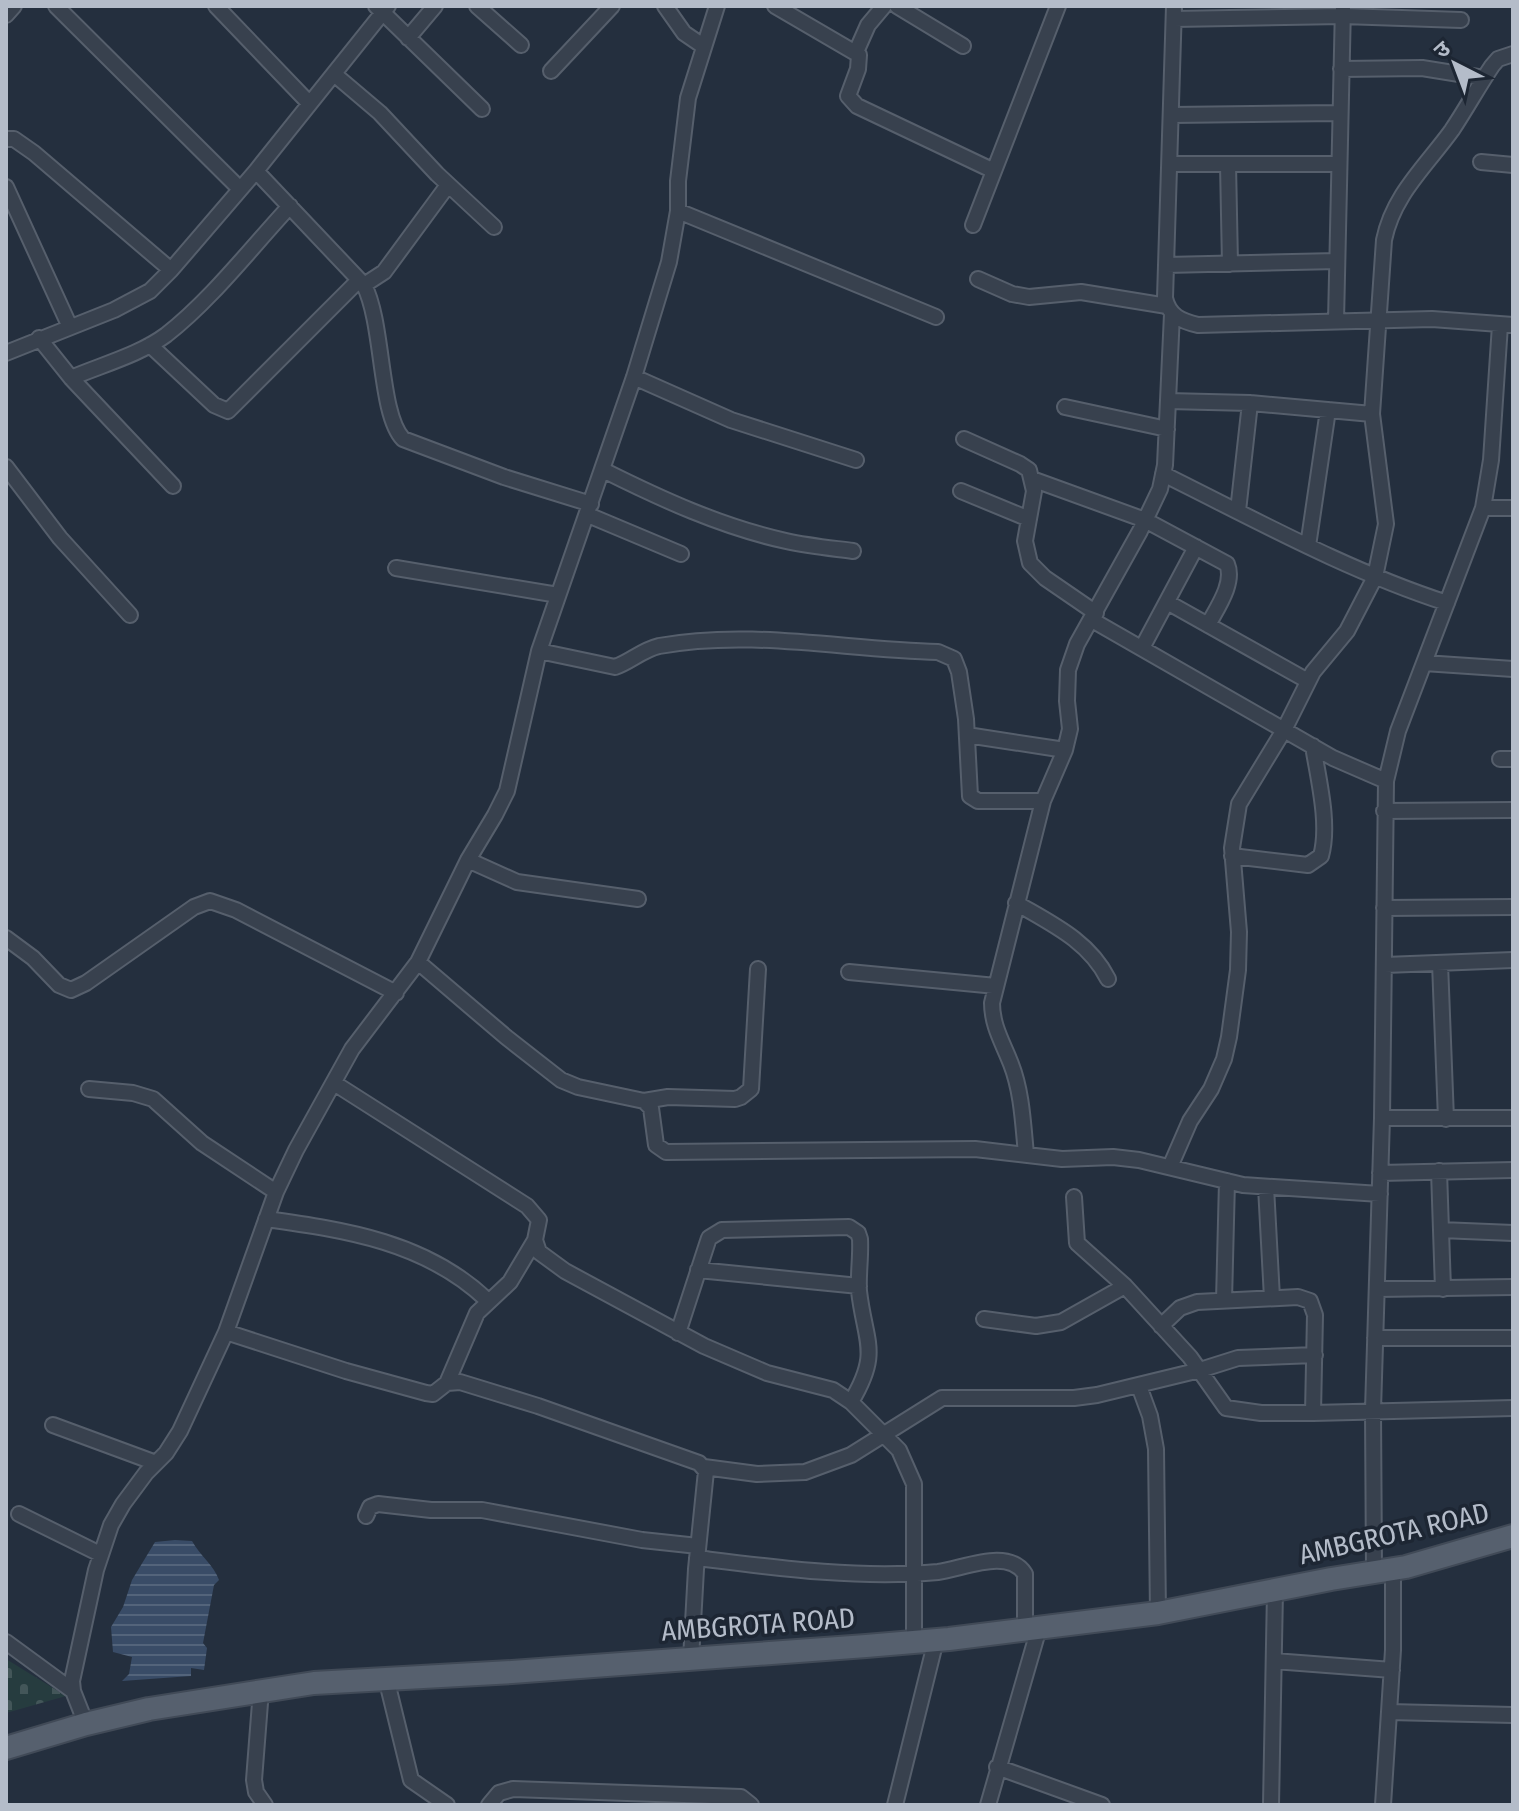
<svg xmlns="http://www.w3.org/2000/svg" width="1519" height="1811" font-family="'Fira Sans Condensed','Noto Sans Devanagari',sans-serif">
	<defs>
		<pattern id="cemetery-stones" width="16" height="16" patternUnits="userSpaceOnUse" patternTransform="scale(2)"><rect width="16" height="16" fill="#263c3f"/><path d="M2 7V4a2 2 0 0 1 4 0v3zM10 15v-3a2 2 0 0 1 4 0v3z" fill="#435659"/></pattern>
		<pattern id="water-rules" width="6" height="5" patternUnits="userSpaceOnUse" patternTransform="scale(2)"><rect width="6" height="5" fill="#394c67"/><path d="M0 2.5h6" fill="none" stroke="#53647b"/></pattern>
	</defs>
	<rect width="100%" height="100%" fill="#242f3e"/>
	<path fill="url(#cemetery-stones)" d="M6 1659 66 1696 6 1713Z"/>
	<path fill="url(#water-rules)" d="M175 1540 192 1541C200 1556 214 1565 219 1580L214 1585 203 1643 207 1648 204 1670 191 1668V1676L122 1681 129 1674 132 1657 113 1652 111 1627 123 1607 132 1580 155 1542Z"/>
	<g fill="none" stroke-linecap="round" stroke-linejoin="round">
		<defs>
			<path id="street" d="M56 6 240 189
				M216 6 309 103
				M376 6 482 109
				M477 6 521 45
				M665 6 684 33 703 46
				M775 6 859 55 858 69 848 96 857 106 994 171
				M897 6 963 46
				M1174 6 1165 298C1169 316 1181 321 1198 325L1432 319 1513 325
				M6 15 14 6
				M1174 19 1343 16 1461 20
				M408 38 435 6
				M856 52 868 25 884 6
				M1341 69 1422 68 1484 78
				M551 71 612 6
				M334 74 380 113 437 174 494 227
				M1172 115 1340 113
				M6 139H14L34 153 171 270
				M1481 162 1513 165
				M1170 164H1339
				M1228 164 1230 264
				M256 171 364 285C384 324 379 414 403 439L504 477 591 504
				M6 187 70 327
				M678 211 936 317
				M973 225 1058 6
				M1166 265 1337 261
				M978 279 1012 294 1029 297 1081 292 1167 306
				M364 285 384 272 448 185
				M1336 321 1343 6
				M39 338 71 378 173 486
				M150 345 214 405 228 411 359 280
				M6 353 114 310 150 291 171 270 256 171 388 6
				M634 377 731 420 856 460
				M71 378C101 365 139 355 166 335 211 300 251 248 290 206
				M1168 401 1250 403 1372 414
				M1065 407 1167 429
				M964 439 1020 464 1029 470 1034 491 1025 541 1030 563 1045 578 1096 613
				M6 467 60 538 130 615
				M603 470C661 499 722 527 786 541 808 546 830 548 853 551
				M1163 474C1256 520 1348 571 1447 603
				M1032 479 1145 520 1227 564C1235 583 1217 608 1208 625
				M961 491 1029 519
				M1483 508H1513
				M1238 511 1250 403
				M588 515 681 554
				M1308 546 1328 410
				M396 568 558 595
				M1167 602 1308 681
				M1092 620 1333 758 1386 781
				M1142 648 1196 547
				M539 651 615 667C630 662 642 650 659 646 752 629 845 650 938 652L954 659 959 672 966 719 970 796 978 801H1043
				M1424 663 1513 669
				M967 735 1065 750
				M1500 759H1513
				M1384 811 1513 810
				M1232 856 1308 865 1321 856C1330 824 1318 778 1313 746
				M468 860 517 882 638 899
				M1016 903C1052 924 1089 941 1108 979
				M1384 908 1513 907
				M6 938 33 958 59 985 71 990 86 983 194 907 210 901 236 910 396 993
				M418 962 506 1037 561 1080 578 1087 644 1101 651 1108 656 1145 666 1152 975 1149 1062 1159 1113 1157 1139 1160 1243 1185 1380 1194
				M1440 963 1446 1119
				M1385 965 1513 960
				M849 972 996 986
				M334 1083 527 1206 539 1220 535 1240 539 1252 565 1271 704 1346 767 1373 833 1390 851 1402 899 1450 914 1484V1642
				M89 1089 133 1093 153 1099 202 1143 276 1192
				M644 1101 668 1097 735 1099 741 1097 751 1089 758 969
				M1382 1118H1513
				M1026 1154C1023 1124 1022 1092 1011 1064 1003 1043 992 1026 992 1003L1043 801 1065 750 1070 729 1067 701 1068 670 1077 644 1140 531 1160 489 1165 465 1172 314
				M1170 1167 1190 1121 1211 1089 1224 1059 1229 1037 1238 970 1239 932 1232 848 1239 804 1284 730 1313 672 1347 631 1375 577 1386 524 1372 414 1384 240C1393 195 1426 166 1452 130 1466 109 1478 87 1492 66L1498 59 1513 54
				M1439 1171 1443 1289
				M1380 1173 1513 1170
				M1266 1187 1272 1298
				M1074 1197 1077 1243 1125 1286 1190 1357 1226 1408 1261 1413H1313L1513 1408
				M266 1219C346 1230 426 1242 487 1300
				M1441 1230 1513 1233
				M698 1270 859 1286
				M1377 1289 1513 1287
				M1224 1301 1227 1181
				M984 1319 1036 1326 1061 1322 1125 1286
				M1161 1326 1180 1308 1197 1302 1298 1297 1310 1301 1315 1315 1313 1413
				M226 1332 346 1371 426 1393 433 1394 447 1383 460 1382 538 1406 699 1463 706 1471 696 1569 691 1659
				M678 1333 707 1244 709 1238 722 1230 849 1227 858 1233 860 1239C861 1256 858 1274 859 1291 865 1343 881 1352 851 1402
				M1375 1338H1513
				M447 1383 477 1313 510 1282 535 1240
				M1139 1386 1150 1416 1156 1449 1158 1613
				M53 1425 156 1463
				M704 1467 757 1474 805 1472 851 1455 942 1398H1074L1097 1395 1200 1370 1238 1358 1315 1355
				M19 1514 100 1554
				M366 1516 370 1507 378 1504 431 1510H482L642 1540 698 1546
				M697 1558C777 1568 857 1579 938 1572 963 1569 1008 1547 1025 1574V1629
				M1374 1572 1373 1410 1382 1118 1386 781 1398 731 1483 508 1491 460 1500 325
				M6 1642 73 1691
				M1274 1661 1392 1670
				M386 1678 411 1780 447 1805
				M261 1690 254 1780 256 1792 265 1805
				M1389 1712 1513 1715
				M86 1724 73 1691 72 1681 96 1570 111 1525 123 1504 146 1473 166 1453 180 1431 226 1332 276 1192 296 1150 352 1049 418 962 468 860 495 815 507 791 539 651 634 377 669 262 678 211V181L688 98 717 6
				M997 1767 1102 1805
				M489 1805 499 1793 513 1789 741 1797 751 1805
				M895 1805 936 1640
				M988 1805 1039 1628
				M1271 1805 1275 1591
				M1383 1805 1393 1650V1569"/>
			<path id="primary" d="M6 1748 86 1724 149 1709 314 1683 512 1672 866 1646 949 1639 1158 1613 1331 1579 1406 1567 1513 1536"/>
		</defs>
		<use href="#street" stroke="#565f6c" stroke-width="18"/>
		<use href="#primary" stroke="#414a57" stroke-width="26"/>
		<use href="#street" stroke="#38414e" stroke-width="14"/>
		<use href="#primary" stroke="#56606e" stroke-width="22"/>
	</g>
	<g text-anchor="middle" stroke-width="7" stroke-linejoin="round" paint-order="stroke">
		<g font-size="28" fill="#b4bcc9" stroke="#1d2633">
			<text transform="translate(1394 1533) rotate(-13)" y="10">AMBGROTA ROAD</text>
			<text transform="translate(758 1624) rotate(-4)" y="10">AMBGROTA ROAD</text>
		</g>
	</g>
	<rect width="1519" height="1811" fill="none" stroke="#b4bcc9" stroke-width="16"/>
	<g transform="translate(1455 64) rotate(318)" stroke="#1d2633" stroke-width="6" paint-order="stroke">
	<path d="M0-6L14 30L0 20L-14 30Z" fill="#b4bcc9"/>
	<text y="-12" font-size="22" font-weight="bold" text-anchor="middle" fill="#b4bcc9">उ</text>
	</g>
</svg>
